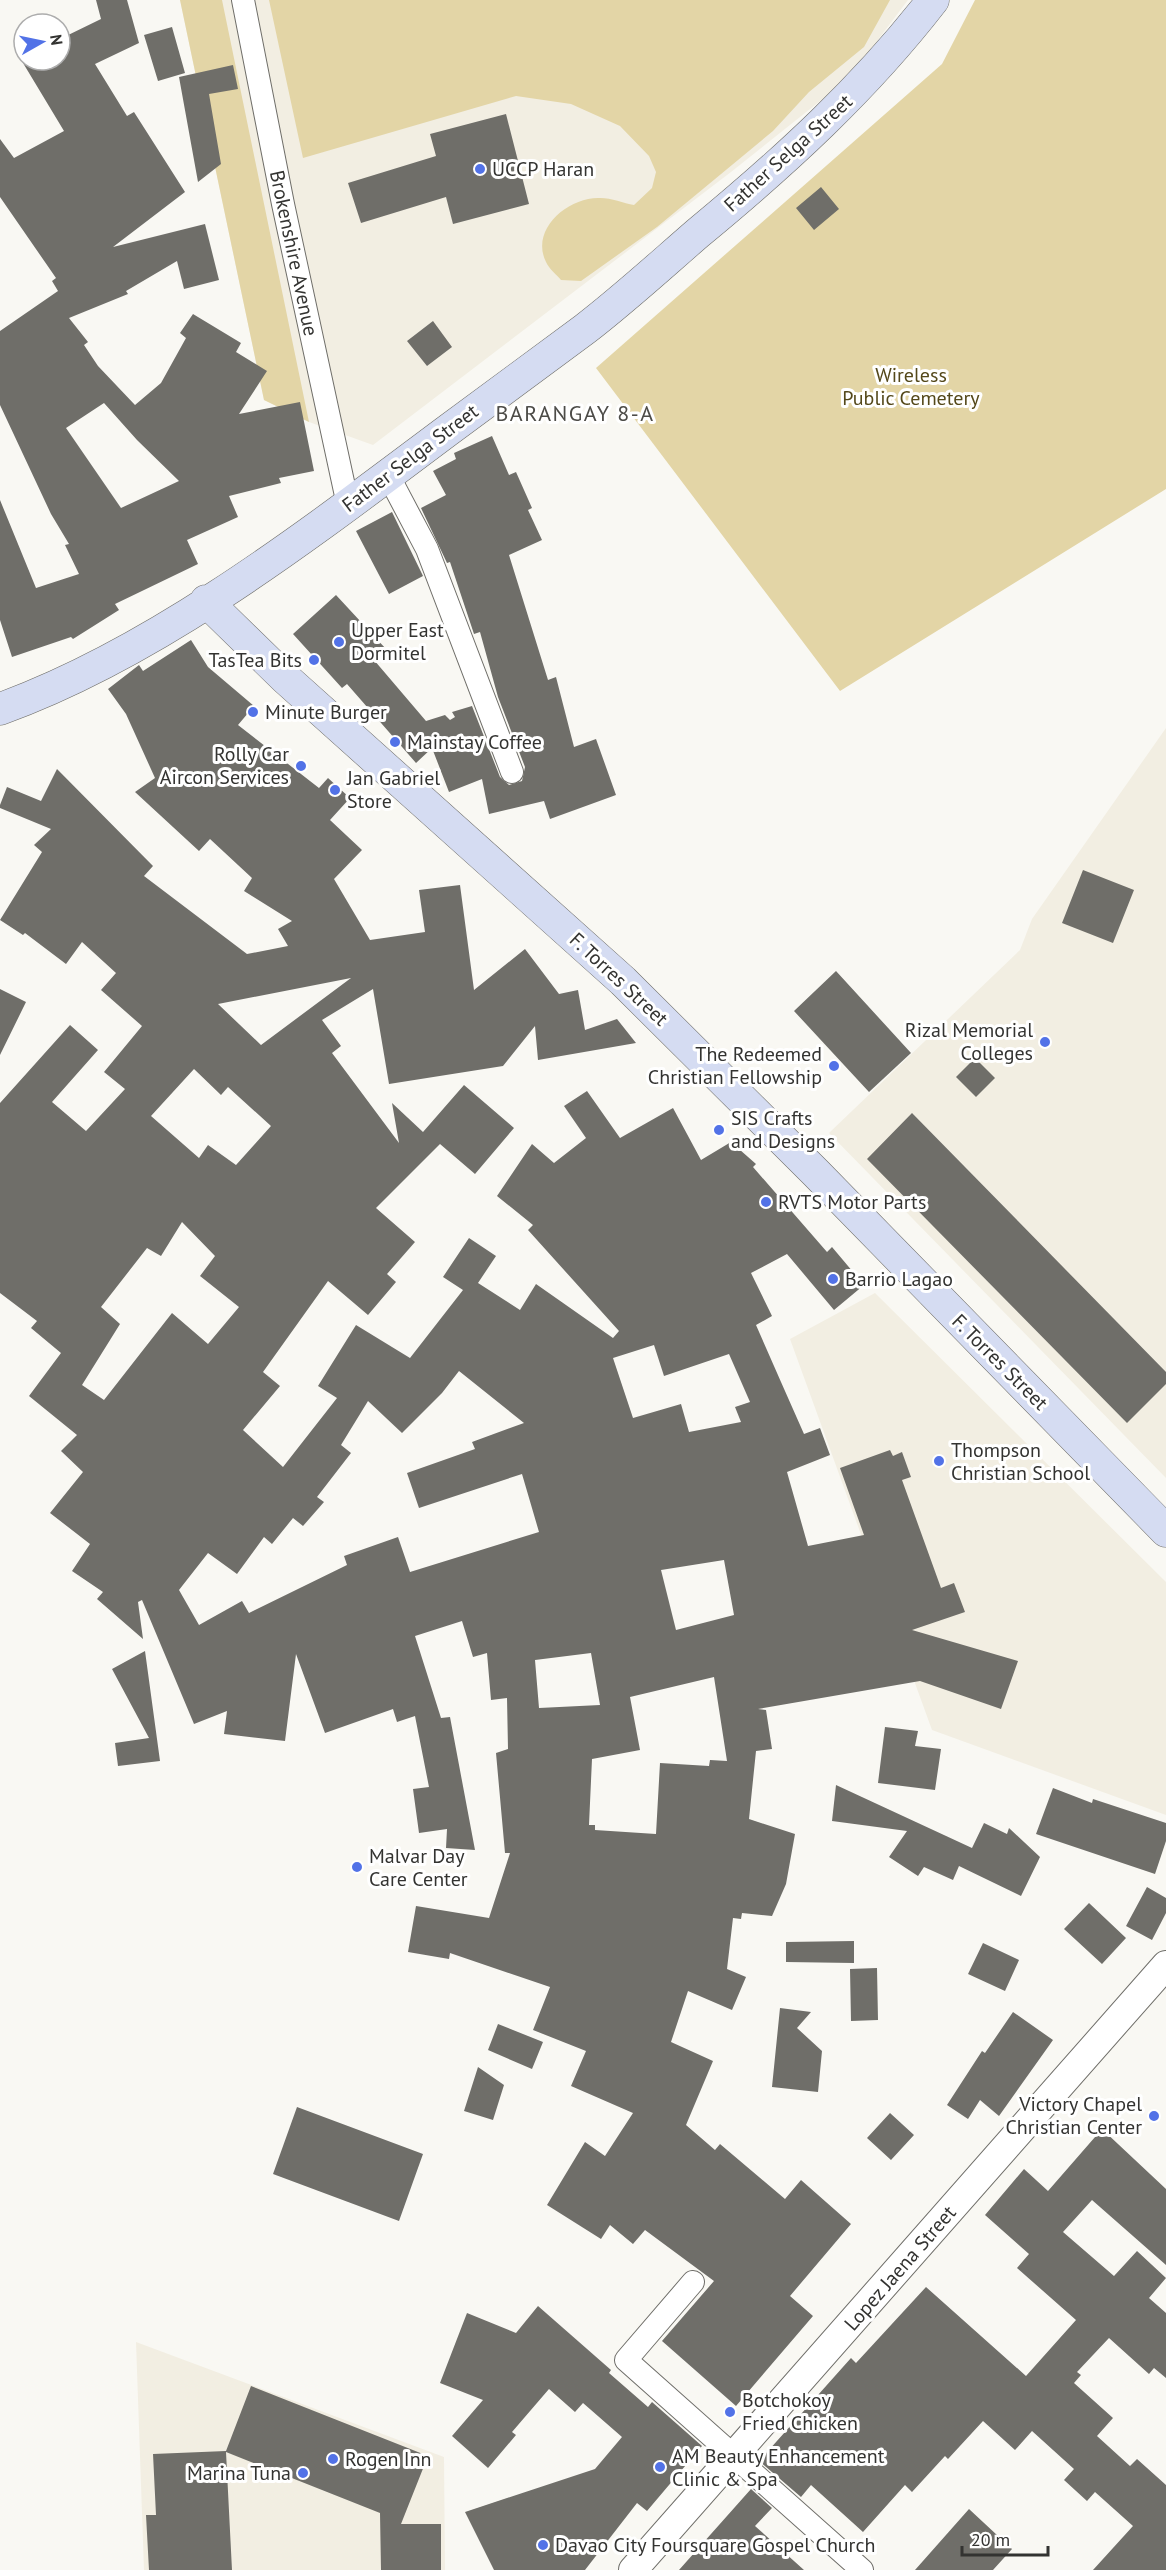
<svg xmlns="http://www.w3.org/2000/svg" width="1166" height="2570" font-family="'PT Sans',sans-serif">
	<rect width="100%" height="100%" fill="#f9f8f3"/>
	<path fill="#f2eee2" d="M180 0H908L849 78 731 172 373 445 309 422 264 400Z
		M1166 728V1478L829 1133 1020 950 1032 919Z
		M875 1293 1166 1582V1815L932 1730 790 1339Z
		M136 2342 444 2457 445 2570H144Z"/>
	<path fill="#e3d5a6" d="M180 0H222L309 422 264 400Z
		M269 0H890L864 47 809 92 773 131 657 227 581 281 561 280C557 275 549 269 546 262 530 230 567 198 598 198 609 197 623 203 634 205L652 188 656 172 649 156 620 126 571 104 516 96 303 158Z
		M975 0H1166V489L840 691 596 368 942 64Z"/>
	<path fill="#6f6e69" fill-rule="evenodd" d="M96 0H127L139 43 95 64 127 116 134 112 185 192 113 247 205 224 219 280 184 289 177 261 126 291 128 294 69 318 88 342 84 345 98 366 135 405 161 383 186 338 180 333 193 314 241 343 236 352 267 371 239 414 300 402 314 471 279 478 281 483 229 496 238 517 187 540 198 564 115 604 119 610 73 639 71 637 12 657 0 620V500L36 588 79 574 65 545 69 544 51 514 0 405V331L58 291 52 281 56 278 0 197V139L14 158 64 131 20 58 24 56V60H60V39L101 19ZM104 403 137 440 179 481 121 508 66 428Z
		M172 27 185 73 158 81 144 35Z
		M233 65 238 89 209 94 221 164 198 182 179 77Z
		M506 114 529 204 453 224 446 197 361 223 348 183 436 156 430 134Z
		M821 187 839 209 814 230 796 208Z
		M433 321 452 347 427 366 407 341Z
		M492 436 509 475 516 472 532 508 528 510 542 540 509 555 548 680 556 677 574 747 596 739 616 795 550 819 544 801 489 814 482 779 449 792 432 748 416 763 347 684 342 688 293 634 336 595 386 649 374 660 426 721 445 715 450 720 455 717 452 712 472 706 500 777 509 785 522 781 525 767 498 697 480 632 474 634 450 562 447 563 421 508 446 495 433 471 456 459 454 453Z
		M392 512 423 576 389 594 356 531Z
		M191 640 208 667 254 706 238 725 319 788 328 778 350 798 330 820 362 850 334 879 370 940 425 932 419 890 460 885 474 990 525 949 559 994 578 990 585 1030 617 1019 636 1043 538 1060 535 1026 503 1066 389 1084 373 989 322 1020 341 1046 332 1053 399 1143 392 1103 423 1132 464 1085 514 1128 475 1174 440 1144 376 1208 415 1242 387 1274 396 1282 368 1315 328 1281 263 1372 280 1386 243 1430 283 1467 337 1398 318 1386 356 1325 410 1358 463 1290 443 1277 469 1238 496 1256 478 1283 520 1310 536 1284 613 1338 619 1331 528 1230 533 1225 497 1196 532 1144 554 1163 586 1138 564 1106 587 1091 620 1138 673 1108 701 1160 731 1142 756 1164 753 1167 827 1252 832 1247 864 1285 834 1310 787 1254 751 1273 772 1316 756 1325 781 1382 804 1434 820 1428 830 1455 787 1472 808 1546 864 1535 840 1468 890 1450 893 1456 902 1452 911 1477 902 1480 941 1588 954 1583 965 1612 912 1630 1018 1661 1001 1709 920 1681 758 1709 766 1710 772 1749 756 1751 749 1819 795 1834 786 1884 772 1916 742 1913 741 1919 733 1918 727 1969 746 1977 732 2010 688 1991 671 2042 713 2061 686 2125 715 2150 720 2144 785 2199 801 2180 851 2224 790 2296 813 2316 736 2406 662 2341 714 2281 645 2230 633 2244 610 2225 601 2239 547 2205 585 2142 605 2156 633 2113 571 2086 586 2051 533 2030 550 1987 450 1953 449 1959 408 1952 416 1906 489 1918 510 1853H505L496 1753 508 1749 507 1698 491 1700 487 1653 473 1657 462 1621 415 1636 441 1718 450 1717 475 1850 446 1848 447 1829 419 1833 413 1789 429 1787 415 1716 397 1722 393 1709 325 1733 296 1654 285 1741 224 1734 227 1711 194 1724 142 1600 138 1602 143 1639 97 1599 103 1592 72 1571 90 1544 50 1513 83 1472 61 1451 77 1435 29 1396 61 1353 31 1328 37 1321 0 1293V1103L70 1025 98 1050 52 1102 86 1131 125 1089 104 1072 142 1026 101 990 116 973 82 942 66 964 25 933 23 935 0 920 42 852 34 845 51 829 0 808V805L7 787 41 801 57 769 153 866 144 876 247 954 288 946 278 929 292 921 244 891 252 878 210 839 199 851 135 792 155 778 126 714 108 689 139 665 143 671ZM351 978 261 1045 218 1004ZM194 1069 221 1095 228 1087 271 1126 236 1165 208 1145 199 1158 151 1116ZM182 1222 215 1256 200 1276 239 1307 208 1344 172 1313 104 1400 82 1385 120 1324 101 1307 147 1248 161 1256ZM654 1345 664 1376 729 1354 750 1402 735 1407 741 1422 689 1432 681 1404 633 1418 613 1358ZM459 1371 524 1423 472 1442 475 1449 407 1473 419 1508 522 1474 539 1532 410 1572 398 1537 344 1556 347 1565 249 1613 242 1601 199 1625 179 1590 208 1553 237 1574 264 1537 272 1544 293 1518 303 1526 324 1502 317 1497 351 1453 341 1445 368 1401 402 1433 442 1393ZM724 1560 734 1615 676 1630 661 1570ZM591 1653 600 1705 539 1708 535 1660ZM714 1677 727 1761 710 1760 709 1766 660 1763 656 1834 595 1830V1825H589L592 1759 640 1750 630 1697Z
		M1083 870 1134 890 1113 943 1062 923Z
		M836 971 911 1053 869 1092 794 1011Z
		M0 989 26 1002 0 1055Z
		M975 1058 995 1078 976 1097 956 1077Z
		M912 1113 1166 1372V1384L1127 1423 867 1159Z
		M145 1651 160 1761 118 1766 115 1743 149 1738 112 1669Z
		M885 1727 918 1731 915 1746 941 1749 935 1790 878 1783Z
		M836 1785 972 1848 984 1823 1007 1834 1009 1828 1040 1857 1021 1896 959 1866 953 1880 924 1867 918 1876 889 1857 907 1831 832 1821Z
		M1053 1788 1092 1803 1093 1799 1166 1823V1841L1155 1874 1036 1834Z
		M1147 1887 1166 1898V1913L1152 1940 1126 1926Z
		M1089 1903 1126 1938 1102 1964 1064 1929Z
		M854 1941V1963L786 1962V1942Z
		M983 1943 1019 1960 1005 1991 968 1974Z
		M877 1968 878 2020 851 2021 850 1969Z
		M780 2008 811 2012 797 2028 822 2051 818 2092 772 2087Z
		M1013 2012 1053 2040 999 2116 980 2100 968 2119 947 2105 982 2051 985 2053Z
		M498 2024 543 2042 532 2069 488 2050Z
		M478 2067 504 2085 493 2120 464 2111Z
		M297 2107 423 2154 399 2221 273 2174Z
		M890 2113 914 2135 891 2160 867 2138Z
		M1102 2129 1166 2189V2265L1092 2200 1063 2232 1114 2276 1137 2251 1166 2278 1149 2298 1166 2313V2378L1154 2368 1149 2374 1109 2338 1077 2372 1081 2375 1074 2383 1113 2418 1097 2436 1130 2466 1137 2459 1166 2485V2570H1093L1133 2526 1095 2492 1087 2501 1064 2480 1074 2469 1032 2431 1015 2450 983 2421 948 2459 945 2456 912 2492 905 2485 863 2532 811 2485 801 2497 759 2461 851 2358 856 2363 926 2287 1026 2376 1076 2320 1017 2268 1029 2254 985 2215 1024 2169 1048 2191Z
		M538 2306 611 2370 609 2373 648 2407 652 2402 702 2446 647 2511 637 2503 585 2570H494L465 2512 595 2469 622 2437 583 2403 575 2412 549 2389 512 2432 516 2435 488 2468 452 2436 483 2400 440 2383 467 2313 516 2333Z
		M251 2386 428 2456 401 2524H441V2570H381L380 2513 226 2452 232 2570H149L146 2515H156L153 2454 226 2451Z
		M751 2489 772 2508 755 2526 804 2570H679Z
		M969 2509 1012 2549 993 2570H915Z"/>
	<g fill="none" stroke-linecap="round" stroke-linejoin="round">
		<defs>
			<path id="minor" d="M243 0 283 204 348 505
				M388 475 427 549 512 772
				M693 2282 626 2360 862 2570"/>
			<path id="tertiary" d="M633 2570 1166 1965"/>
			<path id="secondary" d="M206 601 285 678 623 981 816 1173 1166 1531
				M0 709C158 652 312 532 447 431 493 397 539 363 585 329 624 299 661 265 698 233 784 162 865 88 933 0"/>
		</defs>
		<use href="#minor" stroke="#6f6e69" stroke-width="24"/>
		<use href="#tertiary" stroke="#6f6e69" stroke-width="30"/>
		<use href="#secondary" stroke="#6f6e69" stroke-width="33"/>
		<use href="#minor" stroke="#fff" stroke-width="22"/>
		<use href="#tertiary" stroke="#fff" stroke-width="28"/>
		<use href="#secondary" stroke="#d5dcf2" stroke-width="32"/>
	</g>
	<g fill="#5272e7" stroke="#fff" stroke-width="2">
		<circle cx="480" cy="169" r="6"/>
		<circle cx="339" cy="642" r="6"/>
		<circle cx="314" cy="660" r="6"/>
		<circle cx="253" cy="712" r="6"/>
		<circle cx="395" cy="742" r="6"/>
		<circle cx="301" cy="766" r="6"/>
		<circle cx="335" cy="790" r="6"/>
		<circle cx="1045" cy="1042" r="6"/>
		<circle cx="834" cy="1066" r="6"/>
		<circle cx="719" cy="1130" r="6"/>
		<circle cx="766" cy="1202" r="6"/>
		<circle cx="833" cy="1279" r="6"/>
		<circle cx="939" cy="1461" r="6"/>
		<circle cx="357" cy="1867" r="6"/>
		<circle cx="1154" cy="2116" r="6"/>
		<circle cx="730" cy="2412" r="6"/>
		<circle cx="333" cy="2459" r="6"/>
		<circle cx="660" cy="2467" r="6"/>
		<circle cx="303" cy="2473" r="6"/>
		<circle cx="543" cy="2545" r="6"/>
	</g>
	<g text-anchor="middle" stroke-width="6" stroke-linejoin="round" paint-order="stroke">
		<g font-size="20" fill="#333331" stroke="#fff">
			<text transform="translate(788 153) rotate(-42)" y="7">Father Selga Street</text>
			<text transform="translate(294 253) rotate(78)" y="7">Brokenshire Avenue</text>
			<text transform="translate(410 458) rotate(-37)" y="7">Father Selga Street</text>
			<text transform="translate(619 979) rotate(43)" y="7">F. Torres Street</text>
			<text transform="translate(1000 1362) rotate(45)" y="7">F. Torres Street</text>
			<text transform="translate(900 2268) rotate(-49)" y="7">Lopez Jaena Street</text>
		</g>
		<g font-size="20" fill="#333331" stroke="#fff" text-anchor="start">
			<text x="492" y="176">UCCP Haran</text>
			<text x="351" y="637">Upper East<tspan x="351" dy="23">Dormitel</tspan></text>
			<text x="302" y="667" text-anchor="end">TasTea Bits</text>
			<text x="265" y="719">Minute Burger</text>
			<text x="407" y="749">Mainstay Coffee</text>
			<text x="289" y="761" text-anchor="end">Rolly Car<tspan x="289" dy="23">Aircon Services</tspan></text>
			<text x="347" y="785">Jan Gabriel<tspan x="347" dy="23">Store</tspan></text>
			<text x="1033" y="1037" text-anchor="end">Rizal Memorial<tspan x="1033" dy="23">Colleges</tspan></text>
			<text x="822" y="1061" text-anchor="end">The Redeemed<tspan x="822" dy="23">Christian Fellowship</tspan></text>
			<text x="731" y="1125">SIS Crafts<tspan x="731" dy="23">and Designs</tspan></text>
			<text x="778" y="1209">RVTS Motor Parts</text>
			<text x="845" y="1286">Barrio Lagao</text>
			<text x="951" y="1457">Thompson<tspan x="951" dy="23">Christian School</tspan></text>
			<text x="369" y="1863">Malvar Day<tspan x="369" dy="23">Care Center</tspan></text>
			<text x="1142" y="2111" text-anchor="end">Victory Chapel<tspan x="1142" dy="23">Christian Center</tspan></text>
			<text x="742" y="2407">Botchokoy<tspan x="742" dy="23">Fried Chicken</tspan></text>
			<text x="672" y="2463">AM Beauty Enhancement<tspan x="672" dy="23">Clinic &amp; Spa</tspan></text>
			<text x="345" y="2466">Rogen Inn</text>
			<text x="291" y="2480" text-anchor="end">Marina Tuna</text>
			<text x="555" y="2552">Davao City Foursquare Gospel Church</text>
		</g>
		<g font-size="20" fill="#54481a" stroke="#fff">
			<text x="911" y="382">Wireless<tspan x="911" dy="23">Public Cemetery</tspan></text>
		</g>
		<g font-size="22" letter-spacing="1.5" fill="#4d4c48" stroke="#fff">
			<text x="575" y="421">BARANGAY 8-A</text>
		</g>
	</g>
	<g transform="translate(42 42) rotate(81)"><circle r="28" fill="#ffffff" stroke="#adadad" stroke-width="1.5"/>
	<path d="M0-4.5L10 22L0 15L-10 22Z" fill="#5272e7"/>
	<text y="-9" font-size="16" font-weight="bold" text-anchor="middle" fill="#333331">N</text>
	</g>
	<path d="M962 2546v9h86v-9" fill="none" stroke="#333331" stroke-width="3"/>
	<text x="971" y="2546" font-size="18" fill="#333331" stroke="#ffffff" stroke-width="4.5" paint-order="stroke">20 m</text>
</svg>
